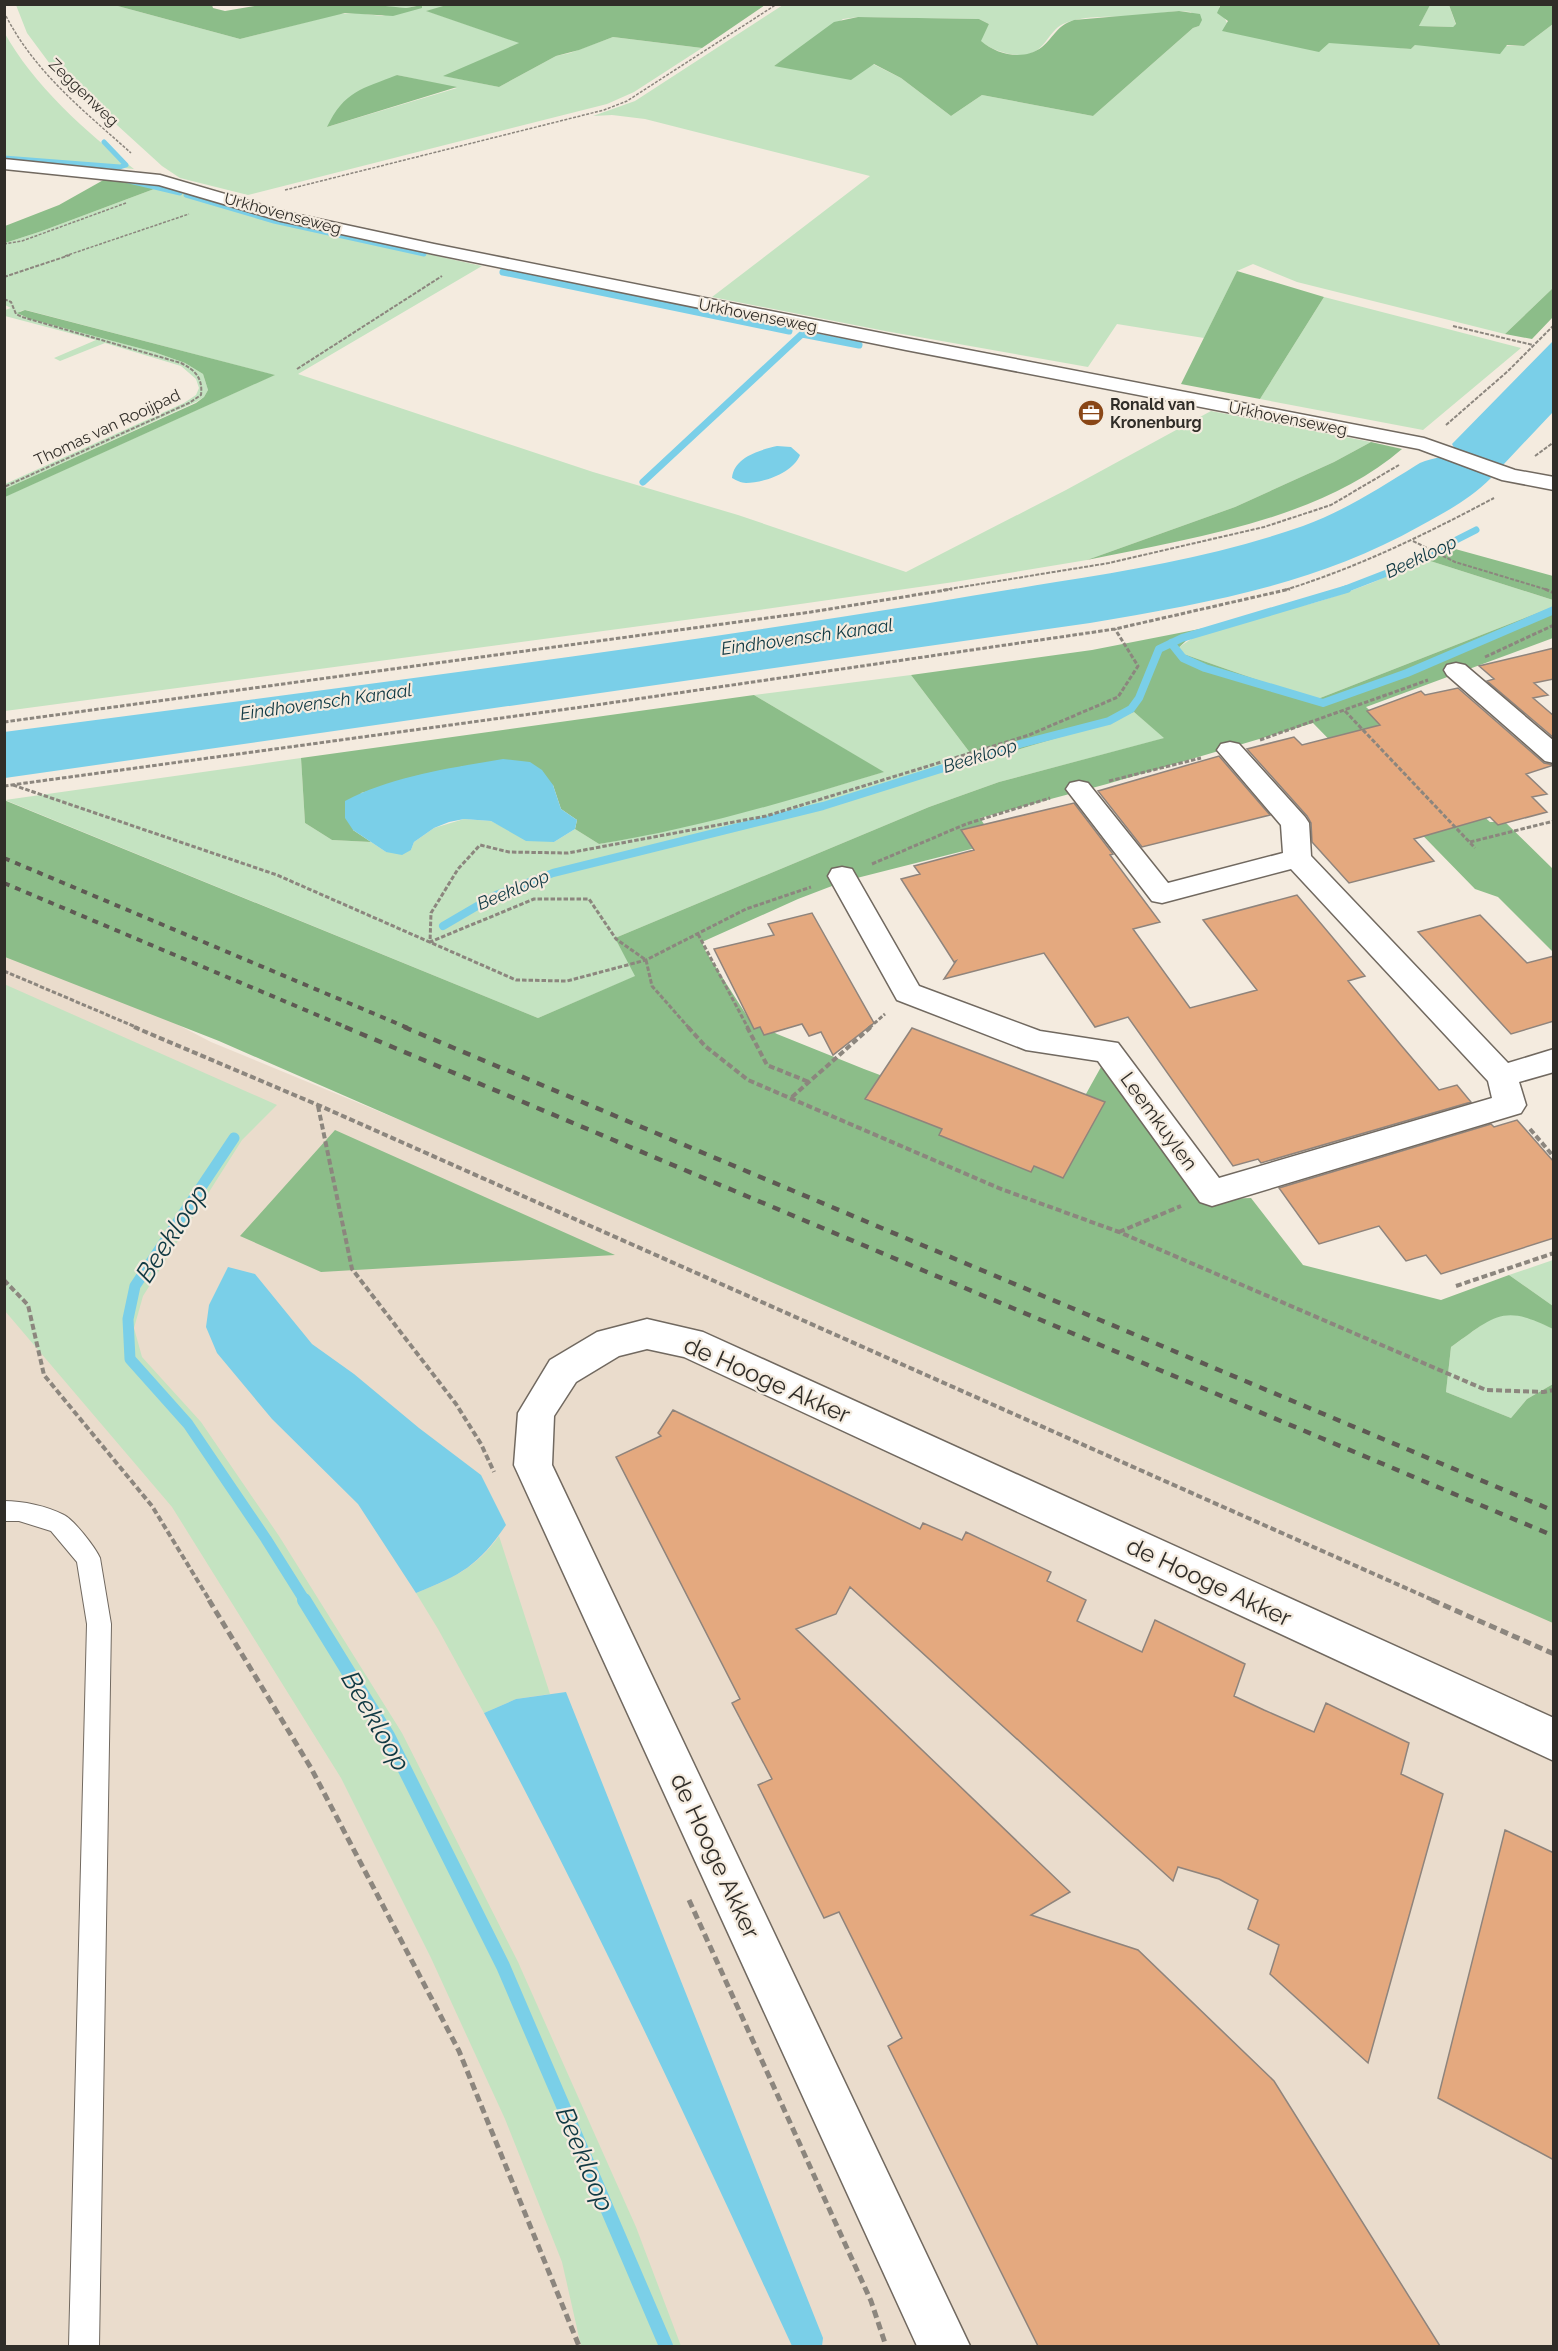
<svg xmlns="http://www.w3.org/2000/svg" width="1558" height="2351" font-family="Raleway,sans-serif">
	<rect width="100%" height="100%" fill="#f4ebdf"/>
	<path fill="#eadccc" d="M4 934 211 1042 911 1331 1553 1611V2346H5Z"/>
	<path fill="#c4e3c1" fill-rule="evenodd" d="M1430 4 1449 5 1456 25 1453 27 1419 26Z
		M16 5H114L240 39 338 14 356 13 382 16 421 5 406 8 365 5H450L427 11 520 43 445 76 499 87 556 56 570 53 613 37 702 48 634 92 607 104 248 195 180 178 162 166 50 64 27 33ZM397 75 457 88 327 127Z
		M783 5H1221L1219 7 1228 25 1223 31 1411 49 1415 45 1524 46 1553 24V288L1505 334 1297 282 1253 264 1237 271 1204 338 1117 324 1088 367 885 331 712 297 870 176 645 119 612 115 593 116 635 101ZM1179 11 1191 12 1199 26 1193 28 1093 116 982 95 951 116 901 78 873 64 774 66 843 19 858 17 979 19 989 24 980 41C992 50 1009 56 1024 55 1046 52 1048 31 1063 24 1087 14 1113 18 1137 16 1151 15 1165 12 1179 11Z
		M4 32C34 86 85 131 134 169L5 158Z
		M162 186 301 226 482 266 298 374 593 472 738 515 906 572 1066 490 1211 411 1371 442 1334 462 1235 507 1087 560 954 582 730 614 5 711 4 497 274 375 26 310 20 311 22 316 154 352 185 363 203 374 208 390 204 397 196 402 5 489V484L184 403 196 395 199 388 196 379 181 366 105 343 60 361 54 358 96 340 5 316V310L11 308 5 305V243L42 231Z
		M1324 297 1521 348 1423 430 1260 399Z
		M1424 559 1553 600V607L1315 700 1175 651C1211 619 1270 615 1317 602 1353 591 1389 577 1424 559Z
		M911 675 977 762 1100 725 1134 712 1165 738 999 782 929 807 615 938 636 976 538 1018 5 800 301 758 305 823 332 840 371 842 386 852 411 850 414 842 434 828 464 819 491 821 505 828 554 842 575 829 599 844 626 839 813 793 883 772 754 695Z
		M4 984 277 1105 242 1140 143 1296 134 1328 142 1357 201 1422 279 1536 402 1733 518 1962 636 2227 681 2346H581L562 2262 505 2119 431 1958 341 1778 172 1507 5 1311Z
		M1553 1260V1306L1509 1275Z
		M1512 1313 1530 1317 1553 1329V1384L1527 1399 1511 1418 1446 1392 1451 1347 1491 1318Z
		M499 1536 550 1694 516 1699 484 1713 438 1629 416 1593C453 1578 475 1569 499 1536Z"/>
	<path fill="#8cbd89" d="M450 4H765V5L702 48 613 37 579 50 556 56 499 87 443 76 519 43 426 11Z
		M1221 4 1430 5 1419 26 1453 27 1456 24 1449 5H1553V24L1524 46 1507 45 1500 54 1415 45 1411 49 1329 43 1319 52 1222 31 1228 21 1217 13Z
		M261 5 365 4 406 8 422 5V8L393 16 345 13 240 39 114 5H212L213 8 225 11Z
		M1179 11 1200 14 1202 20 1199 26 1193 28 1093 116 982 95 951 116 901 78 874 64 851 80 774 66 834 22 858 17 979 19 989 24 981 41C997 55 1024 61 1042 47 1055 36 1056 26 1074 20Z
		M397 75 457 87 327 127C344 91 362 89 397 75Z
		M107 178 162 186 42 231 5 243V226L59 205Z
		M1237 271 1324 297 1260 399 1181 384Z
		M1553 288V317L1532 339 1505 334Z
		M25 310 275 375 5 497V489L196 403 204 397 208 390 203 374 185 363 154 352 30 319 17 313Z
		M1371 442 1402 449C1320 520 1191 538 1087 560L1235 507 1334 462Z
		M1448 547 1553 576V600L1424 559Z
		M1553 607V638L1366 707 1490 822H1505L1553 869V952L1498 897 1475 889 1313 723 1107 784 980 818 995 841 991 844 845 881 798 899 702 942 706 952 749 1019 777 1034 864 1069 1055 1141 1062 1137 1101 1067 1141 1118 1220 1199 1251 1198 1303 1265 1441 1300 1509 1275 1553 1306V1329C1502 1303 1494 1317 1451 1347L1446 1392 1511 1418 1527 1399 1553 1384V1623L219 1041 5 957 4 800 538 1018 635 976 615 938 929 807 999 782 1164 738 1134 712 1100 725 977 762 911 675 1092 650 1220 625 1187 640 1175 651 1315 700Z
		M754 695 884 772C791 800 695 829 599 844L575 829 577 820 561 809 553 785 464 766 361 793 353 830 371 842 332 840 305 823 301 758Z
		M335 1130 615 1255 321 1272 240 1236Z"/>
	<path fill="#7acfe8" d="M1553 341V412L1503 465 1497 466 1488 473 1491 478C1470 499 1446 512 1420 526 1315 585 1207 603 1090 623L5 778 4 732C284 695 563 660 841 617 913 606 984 594 1056 582 1139 569 1223 554 1303 526 1342 512 1380 488 1415 466 1428 457 1443 459 1456 451L1452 444Z
		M777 446 791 447 800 455C793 473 763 483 746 483 741 483 736 480 732 478 734 457 760 450 777 446Z
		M503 759 530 762 542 770 553 785 561 809 577 820 575 829 554 842 526 841 491 821 464 819 449 822 434 828 414 842 411 850 402 855 386 852 353 830 345 818V801C392 776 451 768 503 759Z
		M228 1267 255 1274 312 1344 354 1374 419 1428 481 1475 506 1525C478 1566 461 1575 416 1593L358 1504 272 1419 217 1353 206 1327 209 1305Z
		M566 1692 823 2338 822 2346H792C694 2134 595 1920 484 1713L516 1699Z"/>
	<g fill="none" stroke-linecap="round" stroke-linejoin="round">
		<path stroke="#7acfe8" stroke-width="5" d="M4 158 120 167 126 165 104 142
			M125 180 180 193
			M186 195 274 221 424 254"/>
		<path stroke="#7acfe8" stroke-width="7" d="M503 272 789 331
			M643 482 802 334 859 345
			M1343 590 1405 566 1476 530"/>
		<path stroke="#7acfe8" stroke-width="8" d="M1171 643 1183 658 1205 668 1323 703 1407 673 1554 610
			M443 926 496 895 553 873 823 806 1020 744 1109 721 1131 709 1139 698 1159 649 1182 638 1347 589"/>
		<path stroke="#7acfe8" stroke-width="11" d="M234 1138 135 1286 128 1319 130 1359 188 1424 266 1539 305 1601"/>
		<path stroke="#7acfe8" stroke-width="14" d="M304 1600 388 1736 503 1966 666 2346"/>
	</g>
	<path fill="#e4a97f" stroke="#8f847c" stroke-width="1.5" d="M1554 648V679L1534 683 1548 695 1533 698 1554 716V738L1487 681 1494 679 1479 666Z
		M1458 688 1544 763 1554 765 1526 774 1547 794 1532 797 1547 812 1498 825 1490 817 1414 839 1434 861 1349 883 1312 842 1311 823 1307 816 1247 749 1294 737 1302 745 1380 725 1367 711 1421 691 1425 695Z
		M1219 756 1270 815 1142 847 1098 791Z
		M1074 803 1113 854 1110 855 1160 922 1133 929 1190 1008 1257 990 1203 920 1297 895 1365 976 1348 981 1400 1044 1439 1090 1457 1085 1471 1102 1261 1163 1258 1159 1233 1166 1128 1017 1095 1027 1044 953 944 979 956 961 954 962 901 879 920 874 914 866 974 850 961 830Z
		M812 913 874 1023 833 1055 821 1032 809 1036 802 1024 764 1035 760 1027 754 1029 714 949 774 935 768 924Z
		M1480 915 1527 963 1554 956V1021L1511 1034 1418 932Z
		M912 1028 1105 1102 1063 1178 1034 1166 1031 1172 976 1150 939 1135 942 1129 865 1099Z
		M1517 1120 1554 1162V1238L1441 1274 1426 1255 1406 1261 1379 1226 1319 1244 1279 1188 1491 1124 1494 1127Z
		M673 1410 920 1529 923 1523 962 1540 966 1532 1051 1572 1047 1581 1086 1600 1077 1621 1142 1652 1155 1620 1245 1664 1234 1696 1264 1710 1314 1732 1326 1703 1409 1743 1401 1774 1443 1794 1368 2063 1270 1974 1279 1945 1248 1929 1258 1900 1219 1879 1178 1867 1173 1881 850 1587 836 1614 796 1629 1070 1892 1031 1915 1138 1950 1274 2081 1440 2346H1038L888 2046 902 2038 839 1912 824 1918 758 1785 772 1779 732 1703 740 1699 616 1457 661 1436 658 1433Z
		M1505 1830 1554 1853V2160L1438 2098Z"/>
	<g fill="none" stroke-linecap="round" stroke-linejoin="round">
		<defs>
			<path id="lane" d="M4 1501C23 1501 47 1506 64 1515 74 1520 95 1547 100 1558L111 1624 99 2346H69L87 1624 77 1562 51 1531 19 1521H4Z"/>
			<path id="street" d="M1456 663 1465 665 1554 741V763L1545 761 1447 675 1444 670 1447 665Z
				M1230 742 1239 744 1305 817 1309 823 1311 856 1508 1063 1554 1049V1072L1519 1082 1526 1105 1521 1113 1212 1206 1200 1202 1098 1061 1026 1050 897 1000 828 876 832 869 842 867 852 869 919 986 1040 1031 1118 1043 1219 1178 1492 1098 1488 1081 1291 869 1162 903 1152 901 1066 789 1070 783 1079 781 1088 783 1168 883 1283 853 1281 825 1217 750 1221 744Z
				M647 1319 703 1332 1554 1718V1761L684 1357 647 1349 619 1356 576 1382 554 1416 552 1465 970 2346H917L514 1465 518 1413 550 1360 597 1332Z"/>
			<path id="secondary" d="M4 159 160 175 290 213 434 244 906 338 1424 438 1515 470 1554 477V490L1502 480 1419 449 906 350 434 254 281 221 159 185 4 169Z"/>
		</defs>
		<use href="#lane" stroke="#716960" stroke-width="2"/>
		<use href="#street" stroke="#716960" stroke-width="3"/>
		<use href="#secondary" stroke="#716960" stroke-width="3"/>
		<path stroke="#8c867e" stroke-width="1.5" stroke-dasharray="3 1.5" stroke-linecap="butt" d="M4 12C33 71 83 110 131 153
			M285 190 604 110 627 101 777 4
			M4 244 22 241 126 203
			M65 256 189 214"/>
		<path stroke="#8c867e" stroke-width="2" stroke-dasharray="4 1.5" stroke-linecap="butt" d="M4 277 70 255
			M4 299 11 302 16 314 22 317 181 363C195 370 203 378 201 395L189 403 4 487
			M1453 326 1533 345
			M297 369 442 276
			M1446 425 1508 371 1554 325
			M1535 456 1554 442
			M1413 541 1455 562 1548 590
			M943 590 1109 563 1264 527 1331 505 1399 465
			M1285 590C1361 566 1424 535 1494 498"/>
		<path stroke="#8c867e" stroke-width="3" stroke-dasharray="4.5 2" stroke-linecap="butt" d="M1545 589 1554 593
			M1485 657 1554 625
			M1345 711 1475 848
			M4 722 811 612 952 589
			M1260 740 1428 680
			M1109 781 1201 758
			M13 785 277 875 516 980 567 981 646 960 746 909 811 887
			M4 786 582 707 1115 629 1290 589
			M1470 842 1554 821
			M872 864 966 824 1050 798
			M698 934 748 1028
			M4 971 138 1028
			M689 1028 652 986 646 960 616 939 589 899H534L430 942 431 913 458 869 480 845 509 852 568 853 766 816 1029 735 1118 697 1138 666 1115 629
			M869 1028 885 1014"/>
		<path stroke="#8c867e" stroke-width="4" stroke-dasharray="6 3" stroke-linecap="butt" d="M134 1027 318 1105 1435 1601
			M688 1027 705 1046 748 1080 1001 1189 1119 1232 1486 1390 1544 1392 1554 1390
			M747 1027 767 1065 809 1082
			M792 1097 871 1027
			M318 1106 352 1269 456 1404 481 1444 494 1472
			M1530 1129 1554 1157
			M1119 1232 1181 1206
			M4 1280 28 1305 44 1375 152 1506 210 1601
			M1456 1286 1554 1253"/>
		<path stroke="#8c867e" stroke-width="5" stroke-dasharray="8 4.5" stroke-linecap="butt" d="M209 1600 311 1768 459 2051 579 2346
			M1432 1600 1554 1654
			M689 1900 871 2301 886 2346"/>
		<use href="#lane" fill="#fff" fill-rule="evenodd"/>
		<use href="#street" fill="#fff" fill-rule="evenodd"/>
		<use href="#secondary" fill="#fff" fill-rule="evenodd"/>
		<path stroke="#5e5953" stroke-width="4" stroke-dasharray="6 6" stroke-linecap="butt" d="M4 858 408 1028
			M4 883 348 1028"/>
		<path stroke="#5e5953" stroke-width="4.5" stroke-dasharray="8 8" stroke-linecap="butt" d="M345 1027 1554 1536
			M404 1027 1554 1511"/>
	</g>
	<defs>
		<symbol id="office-disc" viewBox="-11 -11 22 22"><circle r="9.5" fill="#894616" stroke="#f4ebdf"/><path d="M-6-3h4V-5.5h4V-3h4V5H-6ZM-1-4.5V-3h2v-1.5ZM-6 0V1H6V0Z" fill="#fff"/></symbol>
	</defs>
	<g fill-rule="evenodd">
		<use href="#office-disc" x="1076" y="398" width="30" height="30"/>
	</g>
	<g text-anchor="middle" stroke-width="4.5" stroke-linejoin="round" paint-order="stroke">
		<g font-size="16" fill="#302d28" stroke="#f4ebdf">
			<text transform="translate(84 92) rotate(44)" y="6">Zeggenweg</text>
			<text transform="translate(283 213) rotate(15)" y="6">Urkhovenseweg</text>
			<text transform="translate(758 315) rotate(11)" y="6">Urkhovenseweg</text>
			<text transform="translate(1288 418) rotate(11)" y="6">Urkhovenseweg</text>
			<text transform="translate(107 427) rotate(-25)" y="6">Thomas van Rooijpad</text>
		</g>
		<g font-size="16" font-weight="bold" fill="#302d28" stroke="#f4ebdf" text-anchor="start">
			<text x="1110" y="410">Ronald van<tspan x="1110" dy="18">Kronenburg</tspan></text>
		</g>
		<g font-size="18" font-style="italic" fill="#103943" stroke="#f4ebdf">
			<text transform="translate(1421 557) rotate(-25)" y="6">Beekloop</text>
			<text transform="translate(807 637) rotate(-8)" y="6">Eindhovensch Kanaal</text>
			<text transform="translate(326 702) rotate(-8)" y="6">Eindhovensch Kanaal</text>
			<text transform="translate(980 756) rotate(-17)" y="6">Beekloop</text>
			<text transform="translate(513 890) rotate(-23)" y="6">Beekloop</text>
		</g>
		<g font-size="20" fill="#302d28" stroke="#f4ebdf">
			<text transform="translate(1159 1121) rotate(54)" y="7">Leemkuylen</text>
		</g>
		<g font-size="24" fill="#302d28" stroke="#f4ebdf">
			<text transform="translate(767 1380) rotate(24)" y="8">de Hooge Akker</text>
			<text transform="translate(1209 1582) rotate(25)" y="8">de Hooge Akker</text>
			<text transform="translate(715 1856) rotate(65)" y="8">de Hooge Akker</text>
		</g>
		<g font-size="26" font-style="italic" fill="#103943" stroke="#f4ebdf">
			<text transform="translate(172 1233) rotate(-57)" y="9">Beekloop</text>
			<text transform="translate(376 1721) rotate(60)" y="9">Beekloop</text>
			<text transform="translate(585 2159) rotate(67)" y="9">Beekloop</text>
		</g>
	</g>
	<rect width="1558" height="2351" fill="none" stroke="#302d28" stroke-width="12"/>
</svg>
